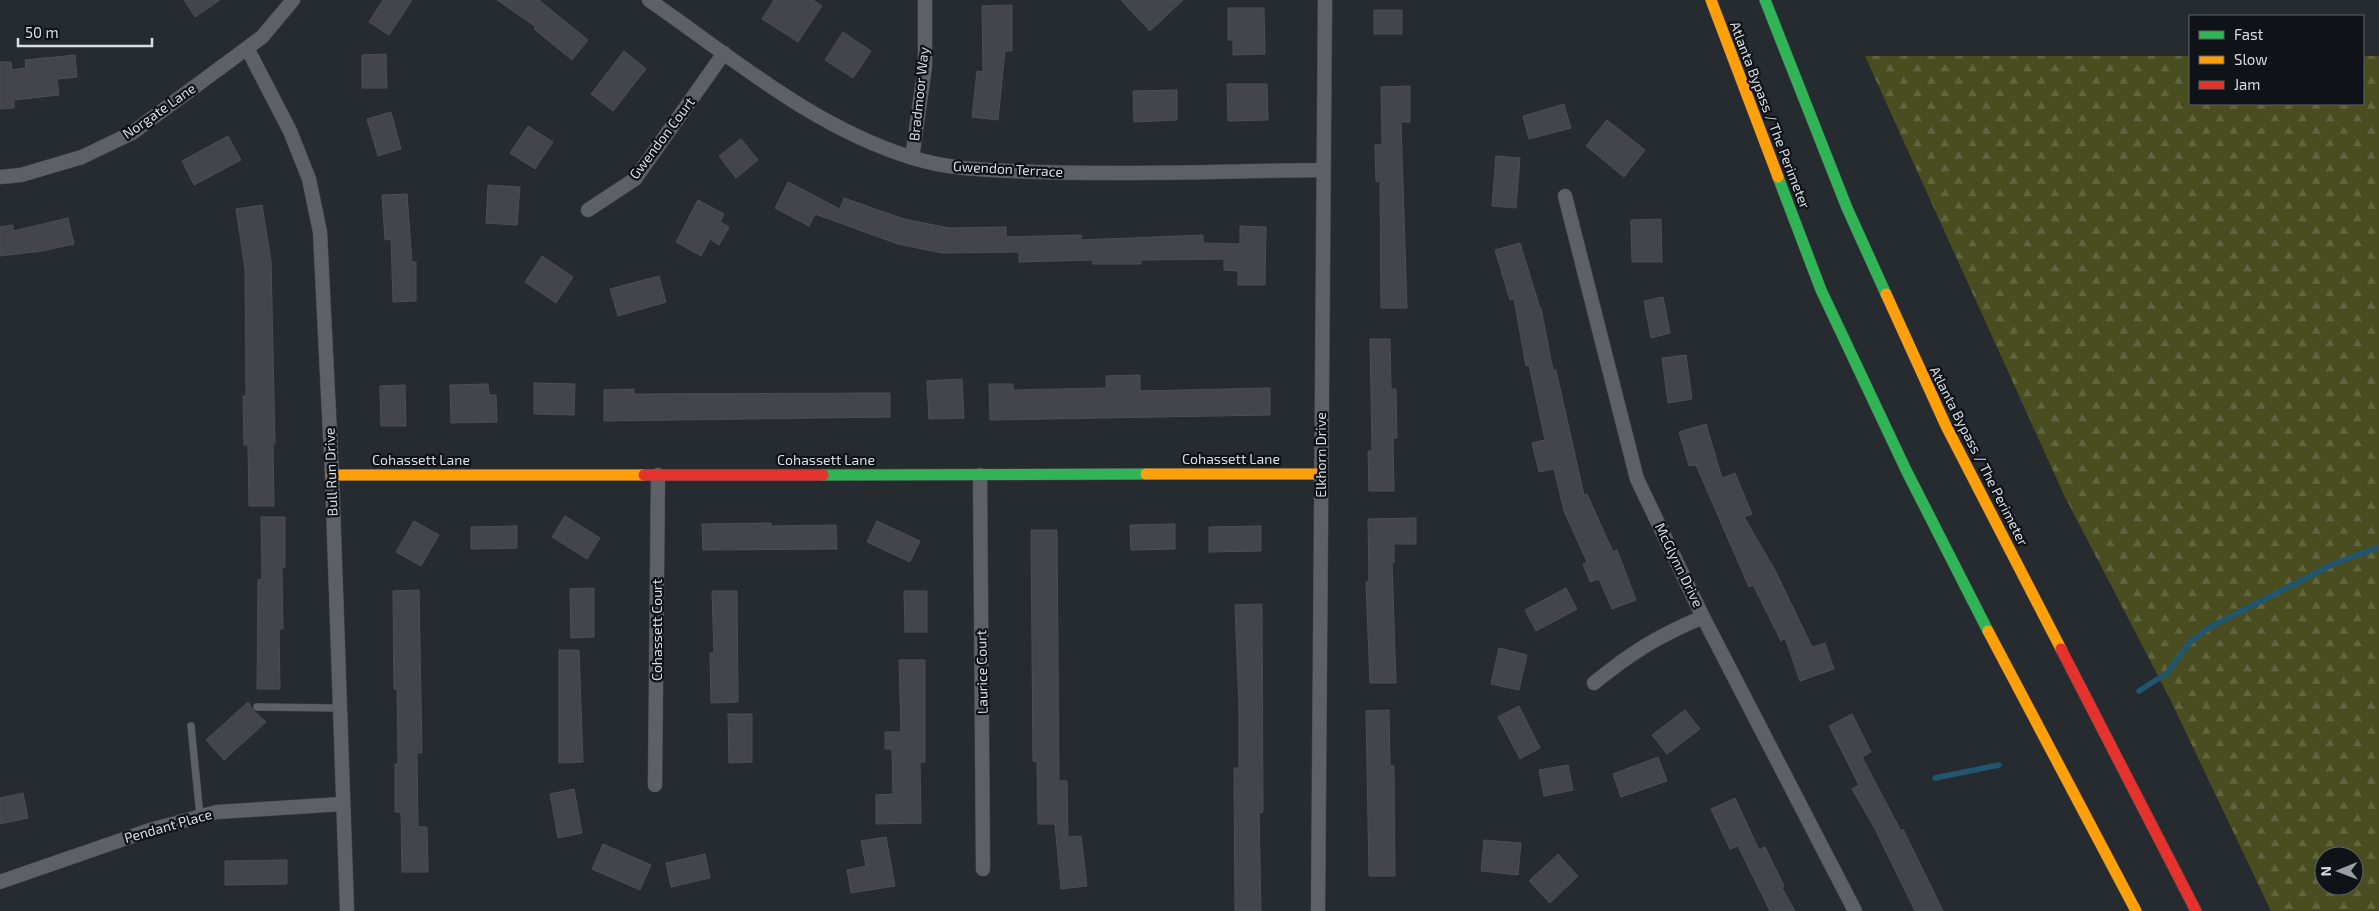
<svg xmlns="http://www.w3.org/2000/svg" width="2379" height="911" font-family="'Exo 2',sans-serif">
	<defs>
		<pattern id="forest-firs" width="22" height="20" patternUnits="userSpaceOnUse" patternTransform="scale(1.25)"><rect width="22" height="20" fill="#494d20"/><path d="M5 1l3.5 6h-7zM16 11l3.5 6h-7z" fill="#626640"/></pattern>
	</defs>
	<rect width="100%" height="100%" fill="#262b30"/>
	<path fill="url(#forest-firs)" fill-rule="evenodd" d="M1865 56H2190V104H2363V56H2379V911H2271L2168 695 2064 495ZM2324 856H2354V886H2324Z"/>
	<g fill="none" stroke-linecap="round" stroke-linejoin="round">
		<path stroke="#215670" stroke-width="5.5" d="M2139 691 2167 673 2189 643 2208 628 2333 564 2379 547
			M1935 778 1999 765"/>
	</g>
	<path fill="#44454a" stroke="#4d4e53" d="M184 0H220L195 17Z
		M383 0H412L389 35 369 22Z
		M497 0H539L588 40 572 60 534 29 536 27Z
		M774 0H813L822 6 798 42 762 19Z
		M1121 0H1183L1150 31Z
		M1012 5V51H1005L998 120 972 117 977 71 983 72 982 6Z
		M1228 8H1264L1265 54 1233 55V40H1228Z
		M1374 10H1402V34H1374Z
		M843 32 871 51 853 78 825 60Z
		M624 51 646 69 613 111 591 94Z
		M386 54 387 88H362V55Z
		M75 55 77 77 57 79 59 95 14 100V108L0 109V62H11L12 70 26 68 25 60Z
		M1227 84H1267L1268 120 1228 121Z
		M1410 86V122H1401L1407 308H1381L1380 181 1376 182 1375 145H1382L1381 87Z
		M1177 90V120L1134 122 1133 91Z
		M1564 104 1571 128 1529 139 1523 116Z
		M391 112 401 149 378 156 367 119Z
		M1607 120 1645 150 1624 177 1586 146Z
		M528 126 553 142 535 169 510 153Z
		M228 136 241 160 194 185 182 161Z
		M741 139 758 160 736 178 719 156Z
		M1496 156 1520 158 1516 208 1492 206Z
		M788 182 840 209 844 198 904 219 949 228 1006 227V237L1081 235V240L1203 235V243L1240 244V226L1266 227 1265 285H1238V271L1224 270V259L1141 260V264H1093V260L1019 262V252L942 253 898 244 815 214 809 226 775 208Z
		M488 185 520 187 517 225 486 223Z
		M407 194 412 262H416V301L393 302 391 239 385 240 382 195Z
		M698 200 724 214 720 222 729 227 719 245 710 239 701 256 676 242Z
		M262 205 271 261 275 444 273 445 274 506H249L248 445H244L243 396H246L245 269 236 209Z
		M68 218 74 244 42 251 0 256V227L13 225V231Z
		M1661 219 1662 262H1632L1631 220Z
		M1520 243 1540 308H1541L1553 370H1556L1584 495 1587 494 1613 552 1617 550 1636 600 1612 609 1599 579 1590 582 1583 564 1587 562 1564 511 1554 469 1539 472 1532 443 1545 440 1529 365 1526 366 1514 299 1510 300 1495 250Z
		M542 256 573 277 556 303 525 282Z
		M659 276 666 302 618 316 610 289Z
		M1663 297 1670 333 1651 338 1644 301Z
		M1370 339H1390L1391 389H1396L1397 438H1393L1394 491H1369L1368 451H1372Z
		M1686 355 1692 399 1668 403 1662 358Z
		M1140 375V391L1270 388V415L990 420 989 384H1013V390L1106 388V376Z
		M962 379 964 418 929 419 927 381Z
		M534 383 575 384 574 415 534 414Z
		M488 384 489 395H496L497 422 451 423 450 385Z
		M405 385 406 426H381L380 386Z
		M634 389V394L890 393V417L604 421V390Z
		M1706 424 1722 478 1735 473 1752 514 1744 517 1775 570 1812 647 1825 643 1834 669 1800 681 1785 638 1781 641 1753 585 1749 587 1696 465 1689 466 1679 432Z
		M565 516 600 538 587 559 552 537Z
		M261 517H285V567H282L283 629H279L280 689H257L258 580 262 579Z
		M1416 518V544H1394V562H1392L1396 683H1370L1366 582H1369L1368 519Z
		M414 521 439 535 421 566 396 552Z
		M877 521 920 541 910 562 867 542Z
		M771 523V526L836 525 837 549 703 550 702 524Z
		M1175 524V549L1131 550 1130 525Z
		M517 526V548L471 549V527Z
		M1261 526V551L1209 552V527Z
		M1031 530H1057L1059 781H1067L1068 837 1081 836 1087 886 1061 889 1055 824H1038L1037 761H1033Z
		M594 588V637L571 638 570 589Z
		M1566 588 1577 609 1536 631 1525 610Z
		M419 590 422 753H417L418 827H427L428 872H402L401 812H395V764H398L397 689H394L393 591Z
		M712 591H737L738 702 711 703 710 653H714Z
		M904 591H927V632H905Z
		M1262 604 1263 812 1259 813 1261 911H1235L1234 768H1239V707L1235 605Z
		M1499 648 1527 655 1519 690 1491 684Z
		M559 650H579L583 762 559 763Z
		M899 660H925V762H920L921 823 876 824V795L893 794 892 749H885V732H901Z
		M248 702 253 710 266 722 224 760 206 740Z
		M1519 706 1540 748 1520 759 1498 717Z
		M1389 710 1390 766H1394L1395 876H1369L1366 711Z
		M1685 710 1700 729 1667 754 1652 735Z
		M728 714H752V762L729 763Z
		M1852 714 1871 752 1862 757 1901 831 1903 829 1943 911H1915L1875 829 1852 789 1859 785 1829 726Z
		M1658 757 1667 781 1621 797 1613 774Z
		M1568 765 1573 790 1544 796 1539 770Z
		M574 789 582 833 558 838 550 794Z
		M23 793 28 818 0 824V798Z
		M1735 798 1759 850 1765 847 1784 886 1782 888 1795 911H1770L1738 846 1730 849 1711 809Z
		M886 837 895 886 851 893 847 870 866 866 861 841Z
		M1484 840 1521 843 1518 875 1481 871Z
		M603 844 651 865 640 890 592 869Z
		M705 854 710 878 671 887 666 863Z
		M1558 854 1578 876 1550 903 1529 881Z
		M287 860V884L225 885V861Z"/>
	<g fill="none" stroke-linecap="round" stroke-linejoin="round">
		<defs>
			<path id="lane" d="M257 707 339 708
				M191 726 200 816"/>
			<path id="street" d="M649 0C733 58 814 128 913 158 955 171 997 170 1040 172 1134 175 1229 171 1323 170
				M247 48 290 131 309 179 320 232 332 475 347 911
				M912 158 925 66V0
				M0 177 21 175 82 157 132 133 262 37 293 0
				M1565 196 1637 479 1703 617 1855 911
				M588 210 635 179 724 53
				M980 475 983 869
				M1594 683C1632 652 1658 636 1703 617
				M655 785 658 475
				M0 882 150 830 217 812 342 804
				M1318 911 1325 0"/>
			<path id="fast" d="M1765 0 1847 208 1886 294
				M1778 177 1821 290 1906 470 1988 631
				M823 475 1146 474"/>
			<path id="slow" d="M1711 0 1778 177
				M1886 294 1946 426 2061 649
				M1146 474H1321
				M332 475H644
				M1988 631 2136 911"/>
			<path id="jam" d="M644 475H823
				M2061 649 2196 911"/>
		</defs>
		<use href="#lane" stroke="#44484d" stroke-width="8"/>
		<use href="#street" stroke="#44484d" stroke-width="15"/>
		<use href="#fast" stroke="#44484d" stroke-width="12"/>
		<use href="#slow" stroke="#44484d" stroke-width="12"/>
		<use href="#jam" stroke="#44484d" stroke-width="12"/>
		<use href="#lane" stroke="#5d6165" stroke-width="7"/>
		<use href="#street" stroke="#5d6165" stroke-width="14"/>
		<use href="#fast" stroke="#30b455" stroke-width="11"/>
		<use href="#slow" stroke="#ff9f0a" stroke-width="11"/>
		<use href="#jam" stroke="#e5322d" stroke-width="11"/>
	</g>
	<g text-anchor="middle" stroke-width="4.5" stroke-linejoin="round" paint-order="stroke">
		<g font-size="14" fill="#d8dee4" stroke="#0f1217">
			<text transform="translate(919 94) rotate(-84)" y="5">Bradmoor Way</text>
			<text transform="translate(159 111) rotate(-35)" y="5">Norgate Lane</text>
			<text transform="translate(1770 115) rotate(69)" y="5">Atlanta Bypass / The Perimeter</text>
			<text transform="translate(662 138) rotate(-53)" y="5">Gwendon Court</text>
			<text transform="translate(1008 169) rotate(3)" y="5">Gwendon Terrace</text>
			<text transform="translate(1321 455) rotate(-90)" y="5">Elkhorn Drive</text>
			<text transform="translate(1979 456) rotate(63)" y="5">Atlanta Bypass / The Perimeter</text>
			<text x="1231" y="464">Cohassett Lane</text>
			<text x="421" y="465">Cohassett Lane</text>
			<text x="826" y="465">Cohassett Lane</text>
			<text transform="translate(331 472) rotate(-92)" y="5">Bull Run Drive</text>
			<text transform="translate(1679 565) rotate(64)" y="5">McGlynn Drive</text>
			<text transform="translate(657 630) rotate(-90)" y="5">Cohassett Court</text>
			<text transform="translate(982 672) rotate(-91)" y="5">Laurice Court</text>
			<text transform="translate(168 826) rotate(-16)" y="5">Pendant Place</text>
		</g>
	</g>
	<rect x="2189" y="15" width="175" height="90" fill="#0f1217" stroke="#5f6469"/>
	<rect x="2199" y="31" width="25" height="8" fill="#30b455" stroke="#5f6469"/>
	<text x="2234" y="40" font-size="15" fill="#d8dee4">Fast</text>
	<rect x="2199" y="56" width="25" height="8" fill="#ff9f0a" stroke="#5f6469"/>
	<text x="2234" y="65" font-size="15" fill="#d8dee4">Slow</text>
	<rect x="2199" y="81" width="25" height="8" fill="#e5322d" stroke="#5f6469"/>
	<text x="2234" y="90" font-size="15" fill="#d8dee4">Jam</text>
	<g transform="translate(2339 871) rotate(269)"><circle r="24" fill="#0f1217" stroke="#5f6469"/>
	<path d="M0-4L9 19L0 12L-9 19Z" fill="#9a9fa5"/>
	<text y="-8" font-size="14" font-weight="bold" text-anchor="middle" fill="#d8dee4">N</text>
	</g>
	<path d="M18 38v8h134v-8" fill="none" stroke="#d8dee4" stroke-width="2.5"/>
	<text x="25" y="38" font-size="15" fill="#d8dee4" stroke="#0f1217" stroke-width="4" paint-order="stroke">50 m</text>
</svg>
